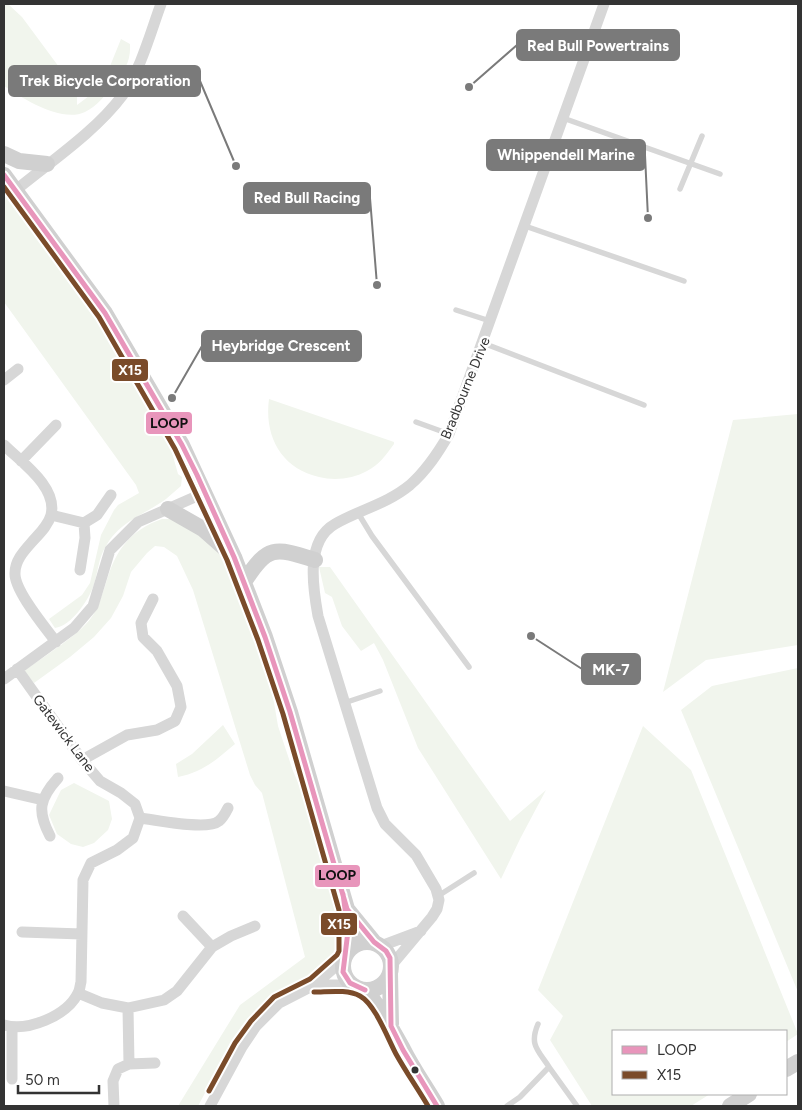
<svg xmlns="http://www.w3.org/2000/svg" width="802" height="1110" font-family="Figtree,sans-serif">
	<rect width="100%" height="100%" fill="#fff"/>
	<path fill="#f1f5ed" d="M4 4H8L22 17 59 67 69 71 77 88V105L93 93 98 79 104 81 121 39 130 44C131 62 124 72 113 85 106 95 97 106 85 112 61 123 24 99 4 86Z
		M4 187 75 282 134 374 142 400 152 418 175 447 171 449 178 474 182 477 181 486C176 490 171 495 166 499 144 515 120 521 106 546 98 558 98 574 93 587 88 601 71 626 55 628L49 619 82 595 90 583 101 535 114 510 118 505 139 493 136 485 4 302Z
		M269 399 394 442V444C386 455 379 465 367 471 353 479 334 481 319 477 281 468 264 436 269 399Z
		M798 414V645L706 660 663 692 733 420Z
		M162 519H173L215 544 225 559 249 611 269 673 278 726 293 771 317 827 339 922V941L330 963 324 970 285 991 268 1005 252 1022 230 1054 227 1052 198 1106H178L240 1005 305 957 262 793 255 785 250 775 193 590 177 556 164 547 155 546 147 553 131 572 123 596 111 618 94 637 70 657 34 683 24 671C43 657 79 635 91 618 99 608 102 594 106 583 115 551 130 530 162 519Z
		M319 567H330L510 821 546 790 520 839 501 879 418 748 383 660 374 643 361 651 342 626 332 597 325 593Z
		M798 668V992L681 710 712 686Z
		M223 725 235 744C216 760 203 772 178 777L176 764 192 754Z
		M643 726 691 770 798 1034 786 1042V1031H613V1094H710L691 1106H592L550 1040 563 1016 538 990Z
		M74 783 109 801 112 819 108 830 94 843 83 847 71 844 57 834 49 815 61 790Z"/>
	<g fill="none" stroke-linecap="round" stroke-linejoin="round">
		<path stroke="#d7d7d7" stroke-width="5.5" d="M563 118 720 174
			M680 189 702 136
			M525 226 684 281
			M456 310 490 321
			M483 343 644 405
			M416 422 449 434
			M358 513 372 536 469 667
			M344 703 380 691
			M438 896 474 873
			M549 1067 577 1106
			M507 1106 520 1097 549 1067C538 1050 529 1045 538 1024"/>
		<path stroke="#d7d7d7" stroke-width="11" d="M16 190C50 162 96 131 122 96 141 69 150 34 161 4
			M4 380 18 369
			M4 445C21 462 58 487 51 515 48 526 38 535 31 543 23 552 15 561 15 573 14 590 45 627 56 642
			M21 461 56 425
			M51 515 84 523
			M80 570 85 538 84 523 97 515 111 495
			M4 679 74 628 93 606 110 550 138 522 204 493
			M82 760 127 735 157 730 175 721 181 707 177 686 157 651 143 637 141 623 153 599
			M4 791 43 800
			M140 818C157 820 207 831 219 821 223 818 226 812 228 808
			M50 836C37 811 39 799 58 778
			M183 916 212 947
			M22 932 82 934
			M381 946 421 931
			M391 966 432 917 437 909 439 900 436 889 416 855 385 824 377 808 318 616C313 588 305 541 335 524 359 510 387 504 410 485 427 470 438 453 449 434L604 4
			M314 985H352
			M78 993 102 1003 128 1008
			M4 1025C27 1032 67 1016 78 993 80 990 80 985 81 982L83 880 91 863 117 850 133 838 140 818 135 804 121 793 100 781 82 760 17 669
			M12 1028V1079
			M129 1064 155 1063
			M114 1106 113 1081 118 1069 129 1064 128 1008 164 1000 177 991 212 947 231 936 255 926
			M210 1106 242 1047 256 1026 279 1003 314 985 343 960"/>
		<path stroke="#d0d0d0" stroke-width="16" d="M4 154 19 161 47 164
			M4 175 105 313 182 445 234 557 265 637 290 712 347 909 346 953
			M168 509 203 529 229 552
			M244 582C268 545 274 547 315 560
			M347 909 374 942
			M343 966a24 24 0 1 1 48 0a24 24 0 1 1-48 0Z
			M390 973 391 1024
			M365 990C381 1008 391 1028 403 1049 413 1069 426 1087 437 1106
			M786 1069 798 1062
			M730 1106 749 1094"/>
		<defs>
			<path id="bus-1" d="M4 175 105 313 182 445 197 475 234 557 265 637 290 712 347 909 374 942 386 951 390 958 391 1026 403 1050 437 1106
				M343 894 348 931 343 972 350 983 365 990"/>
			<path id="bus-2" d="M4 187 99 317 175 449 227 560 258 640 283 714 339 910V951L337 955 310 979 274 997 251 1021 235 1043 209 1091
				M314 992C328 992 347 989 360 996 375 1004 388 1039 396 1054 406 1072 418 1089 428 1106"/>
		</defs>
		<use href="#bus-1" stroke="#fff" stroke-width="9"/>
		<use href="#bus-2" stroke="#fff" stroke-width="9"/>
		<use href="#bus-1" stroke="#e895bb" stroke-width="5"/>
		<use href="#bus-2" stroke="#7a4b2a" stroke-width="5"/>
	</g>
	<circle fill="#333" stroke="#fff" stroke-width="2" cx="415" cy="1070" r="4.5"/>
	<g text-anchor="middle" stroke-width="5" stroke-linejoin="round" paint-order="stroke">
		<g font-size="14" fill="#333" stroke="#fff">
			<text transform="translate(465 388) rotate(-68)" y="5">Bradbourne Drive</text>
			<text transform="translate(64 733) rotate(53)" y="5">Gatewick Lane</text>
		</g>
	</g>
	<path fill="none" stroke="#7a7a7a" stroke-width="2" d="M469 87L517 45M236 166L200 81M648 218L645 155M377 285L370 198M172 398L202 346M531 636L582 669"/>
	<g fill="#7a7a7a" stroke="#fff" stroke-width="2">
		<circle cx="469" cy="87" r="5"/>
		<circle cx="236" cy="166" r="5"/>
		<circle cx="648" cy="218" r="5"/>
		<circle cx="377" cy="285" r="5"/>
		<circle cx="172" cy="398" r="5"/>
		<circle cx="531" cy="636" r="5"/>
	</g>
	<g fill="#7a7a7a" stroke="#7a7a7a" stroke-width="2">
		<rect x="517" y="30" width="162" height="30" rx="5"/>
		<rect x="9" y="66" width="191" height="30" rx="5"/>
		<rect x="487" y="140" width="158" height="30" rx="5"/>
		<rect x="244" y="183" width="126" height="30" rx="5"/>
		<rect x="202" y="331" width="159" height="30" rx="5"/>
		<rect x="582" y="654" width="58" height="30" rx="5"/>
	</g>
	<g font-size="15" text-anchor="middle" font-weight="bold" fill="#fff">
		<text x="598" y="51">Red Bull Powertrains</text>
		<text x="105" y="86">Trek Bicycle Corporation</text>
		<text x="566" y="160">Whippendell Marine</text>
		<text x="307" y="203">Red Bull Racing</text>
		<text x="281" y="351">Heybridge Crescent</text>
		<text x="611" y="675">MK-7</text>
	</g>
	<g stroke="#fff" stroke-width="2">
		<rect x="111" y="358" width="38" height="24" rx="5" fill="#7a4b2a"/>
		<rect x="145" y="411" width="48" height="24" rx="5" fill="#e895bb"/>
		<rect x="314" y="864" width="47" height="24" rx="5" fill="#e895bb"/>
		<rect x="320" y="912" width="38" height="24" rx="5" fill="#7a4b2a"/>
	</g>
	<g font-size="14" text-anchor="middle" font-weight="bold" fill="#fff">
		<text x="130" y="375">X15</text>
		<text x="339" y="929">X15</text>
	</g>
	<g font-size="14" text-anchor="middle" font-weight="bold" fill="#111">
		<text x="169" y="428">LOOP</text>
		<text x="337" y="880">LOOP</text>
	</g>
	<rect width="802" height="1110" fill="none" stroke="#333333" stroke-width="10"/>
	<rect x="612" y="1030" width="175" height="65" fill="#ffffff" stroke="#adadad"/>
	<rect x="622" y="1046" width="25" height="8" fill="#e895bb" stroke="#adadad"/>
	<text x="657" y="1055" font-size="15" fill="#333333">LOOP</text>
	<rect x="622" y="1071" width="25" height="8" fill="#7a4b2a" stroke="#adadad"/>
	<text x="657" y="1080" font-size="15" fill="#333333">X15</text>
	<path d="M18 1085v8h81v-8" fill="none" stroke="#333333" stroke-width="2.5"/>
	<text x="25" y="1085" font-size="15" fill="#333333" stroke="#ffffff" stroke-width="4" paint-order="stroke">50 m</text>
</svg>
